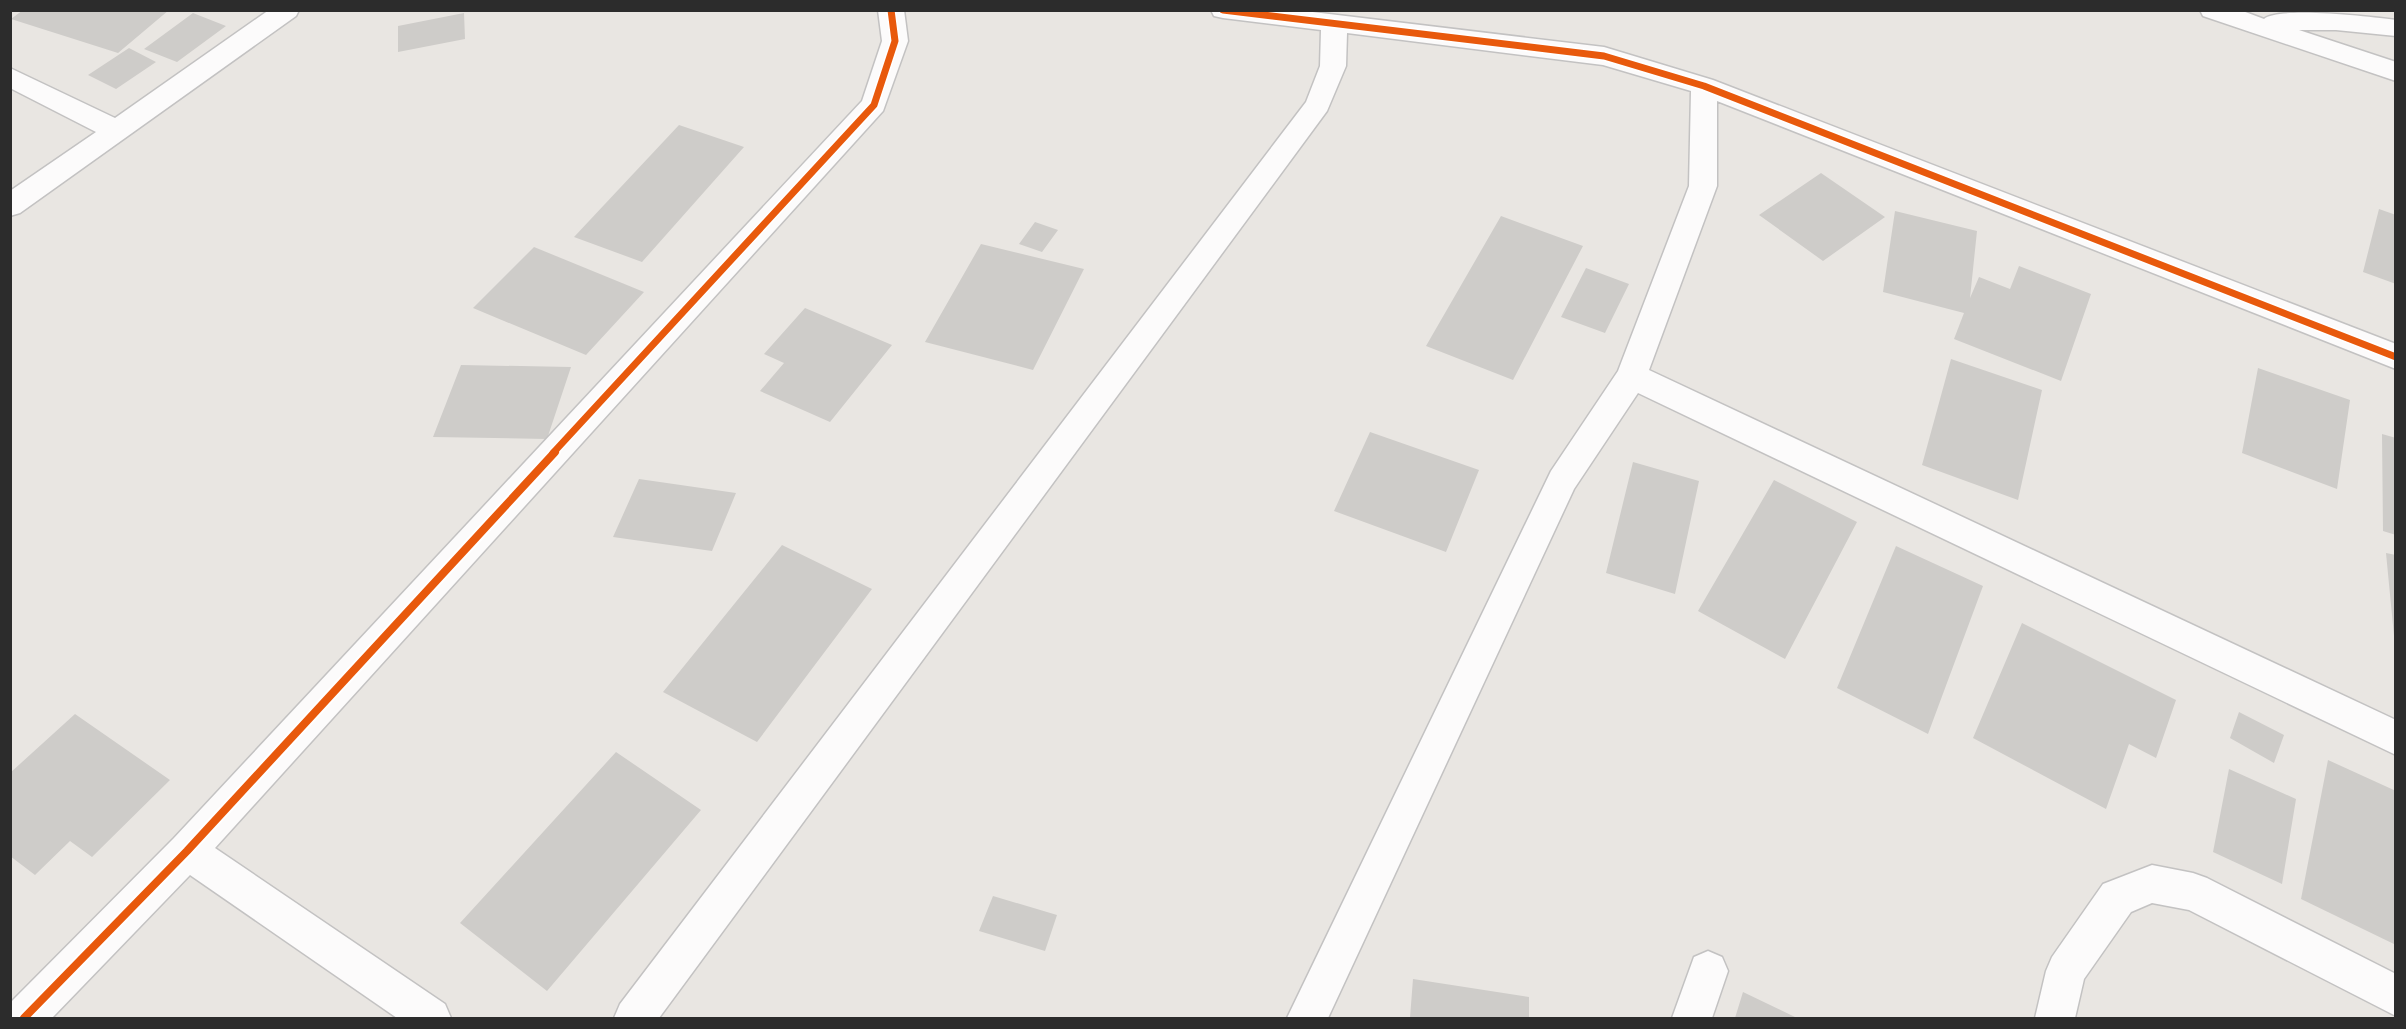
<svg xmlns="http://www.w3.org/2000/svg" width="2406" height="1029" font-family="Helvetica,sans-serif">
	<rect width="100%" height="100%" fill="#e9e6e2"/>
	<path fill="#ceccc9" d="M23 10H169L118 53 11 19Z
		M193 13 226 26 177 62 144 49Z
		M464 13 465 39 398 52V26Z
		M129 48 156 62 116 89 88 75Z
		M679 125 744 147 642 262 574 237Z
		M1821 173 1885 217 1823 261 1759 215Z
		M2379 209 2396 215V284L2363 272Z
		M1895 211 1977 231 1970 298 1979 277 2010 289 2019 266 2091 294 2061 381 1954 339 1964 313 1883 292Z
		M1501 216 1583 246 1513 380 1426 346Z
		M1035 222 1058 230 1042 252 1019 244Z
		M981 244 1084 269 1033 370 925 342Z
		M534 247 644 292 586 355 473 308Z
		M1586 268 1629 284 1605 333 1561 317Z
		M805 308 892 345 830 422 760 391 784 363 764 354Z
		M1951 359 2042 390 2018 500 1922 465Z
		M461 365 571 367 547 439 433 437Z
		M2258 368 2350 400 2337 489 2242 453Z
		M1370 432 1479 470 1446 552 1334 511Z
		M2382 434 2396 438V535L2383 531Z
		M1633 462 1699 481 1675 594 1606 573Z
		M639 479 736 493 712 551 613 537Z
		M1774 480 1857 522 1785 659 1698 611Z
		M782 545 872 589 757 742 663 692Z
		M1896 546 1983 586 1928 734 1837 688Z
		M2386 553 2396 555V636H2394Z
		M2022 623 2176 700 2156 758 2129 744 2106 809 1973 738Z
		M2239 712 2284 735 2274 763 2230 738Z
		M75 714 170 780 92 857 70 841 35 875 10 856V773Z
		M616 752 701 810 547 991 460 923Z
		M2328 760 2396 791V945L2301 899Z
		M2229 769 2296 799 2282 884 2213 852Z
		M993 896 1057 915 1045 951 979 931Z
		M1413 979 1529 997V1018H1410Z
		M1743 992 1795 1017V1018H1735Z"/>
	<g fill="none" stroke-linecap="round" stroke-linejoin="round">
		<defs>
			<path id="minor" d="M269 10H299L296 16 20 213 10 216V191L96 132 10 88V68L115 118Z
				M878 10H904L908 41 883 111 215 848 445 1004 451 1018H397L190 875 52 1018H10V1003L174 838 862 101 882 41Z
				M1211 10H1296L1604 47 1713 80 2396 344V369L1717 101V186L1649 370 2396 720V755L1638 393 1574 489 1328 1018H1287L1551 471 1618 371 1689 186 1691 91 1603 65 1347 33 1346 66 1327 111 659 1018H614L620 1004 1306 102 1320 66 1321 30 1223 18 1214 16Z
				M2200 10H2240L2264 19C2278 6 2373 17 2396 20V36L2336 30H2299L2396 62V81L2203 16Z
				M2152 865 2193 873 2207 878 2396 974V1016L2189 910 2152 903 2131 912 2084 979 2075 1018H2035L2046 971 2052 957 2103 884Z
				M1708 951 1722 957 1728 971 1712 1018H1672L1694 957Z"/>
		</defs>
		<use href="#minor" stroke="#c3c2c2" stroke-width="3"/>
		<use href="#minor" fill="#fcfbfb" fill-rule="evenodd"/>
		<defs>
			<path id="cycleway-far1" d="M1223 10 1604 56 1704 86 2396 357
				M553 453 874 105 895 41 891 10"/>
			<path id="cycleway" d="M24 1018 187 851 555 452"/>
		</defs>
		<use href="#cycleway-far1" stroke="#fff" stroke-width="10"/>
		<use href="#cycleway" stroke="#fff" stroke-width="12"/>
		<use href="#cycleway-far1" stroke="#e8590c" stroke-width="7"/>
		<use href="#cycleway" stroke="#e8590c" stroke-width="8"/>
	</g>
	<rect width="2406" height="1029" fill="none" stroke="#2c2c2c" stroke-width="24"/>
</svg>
